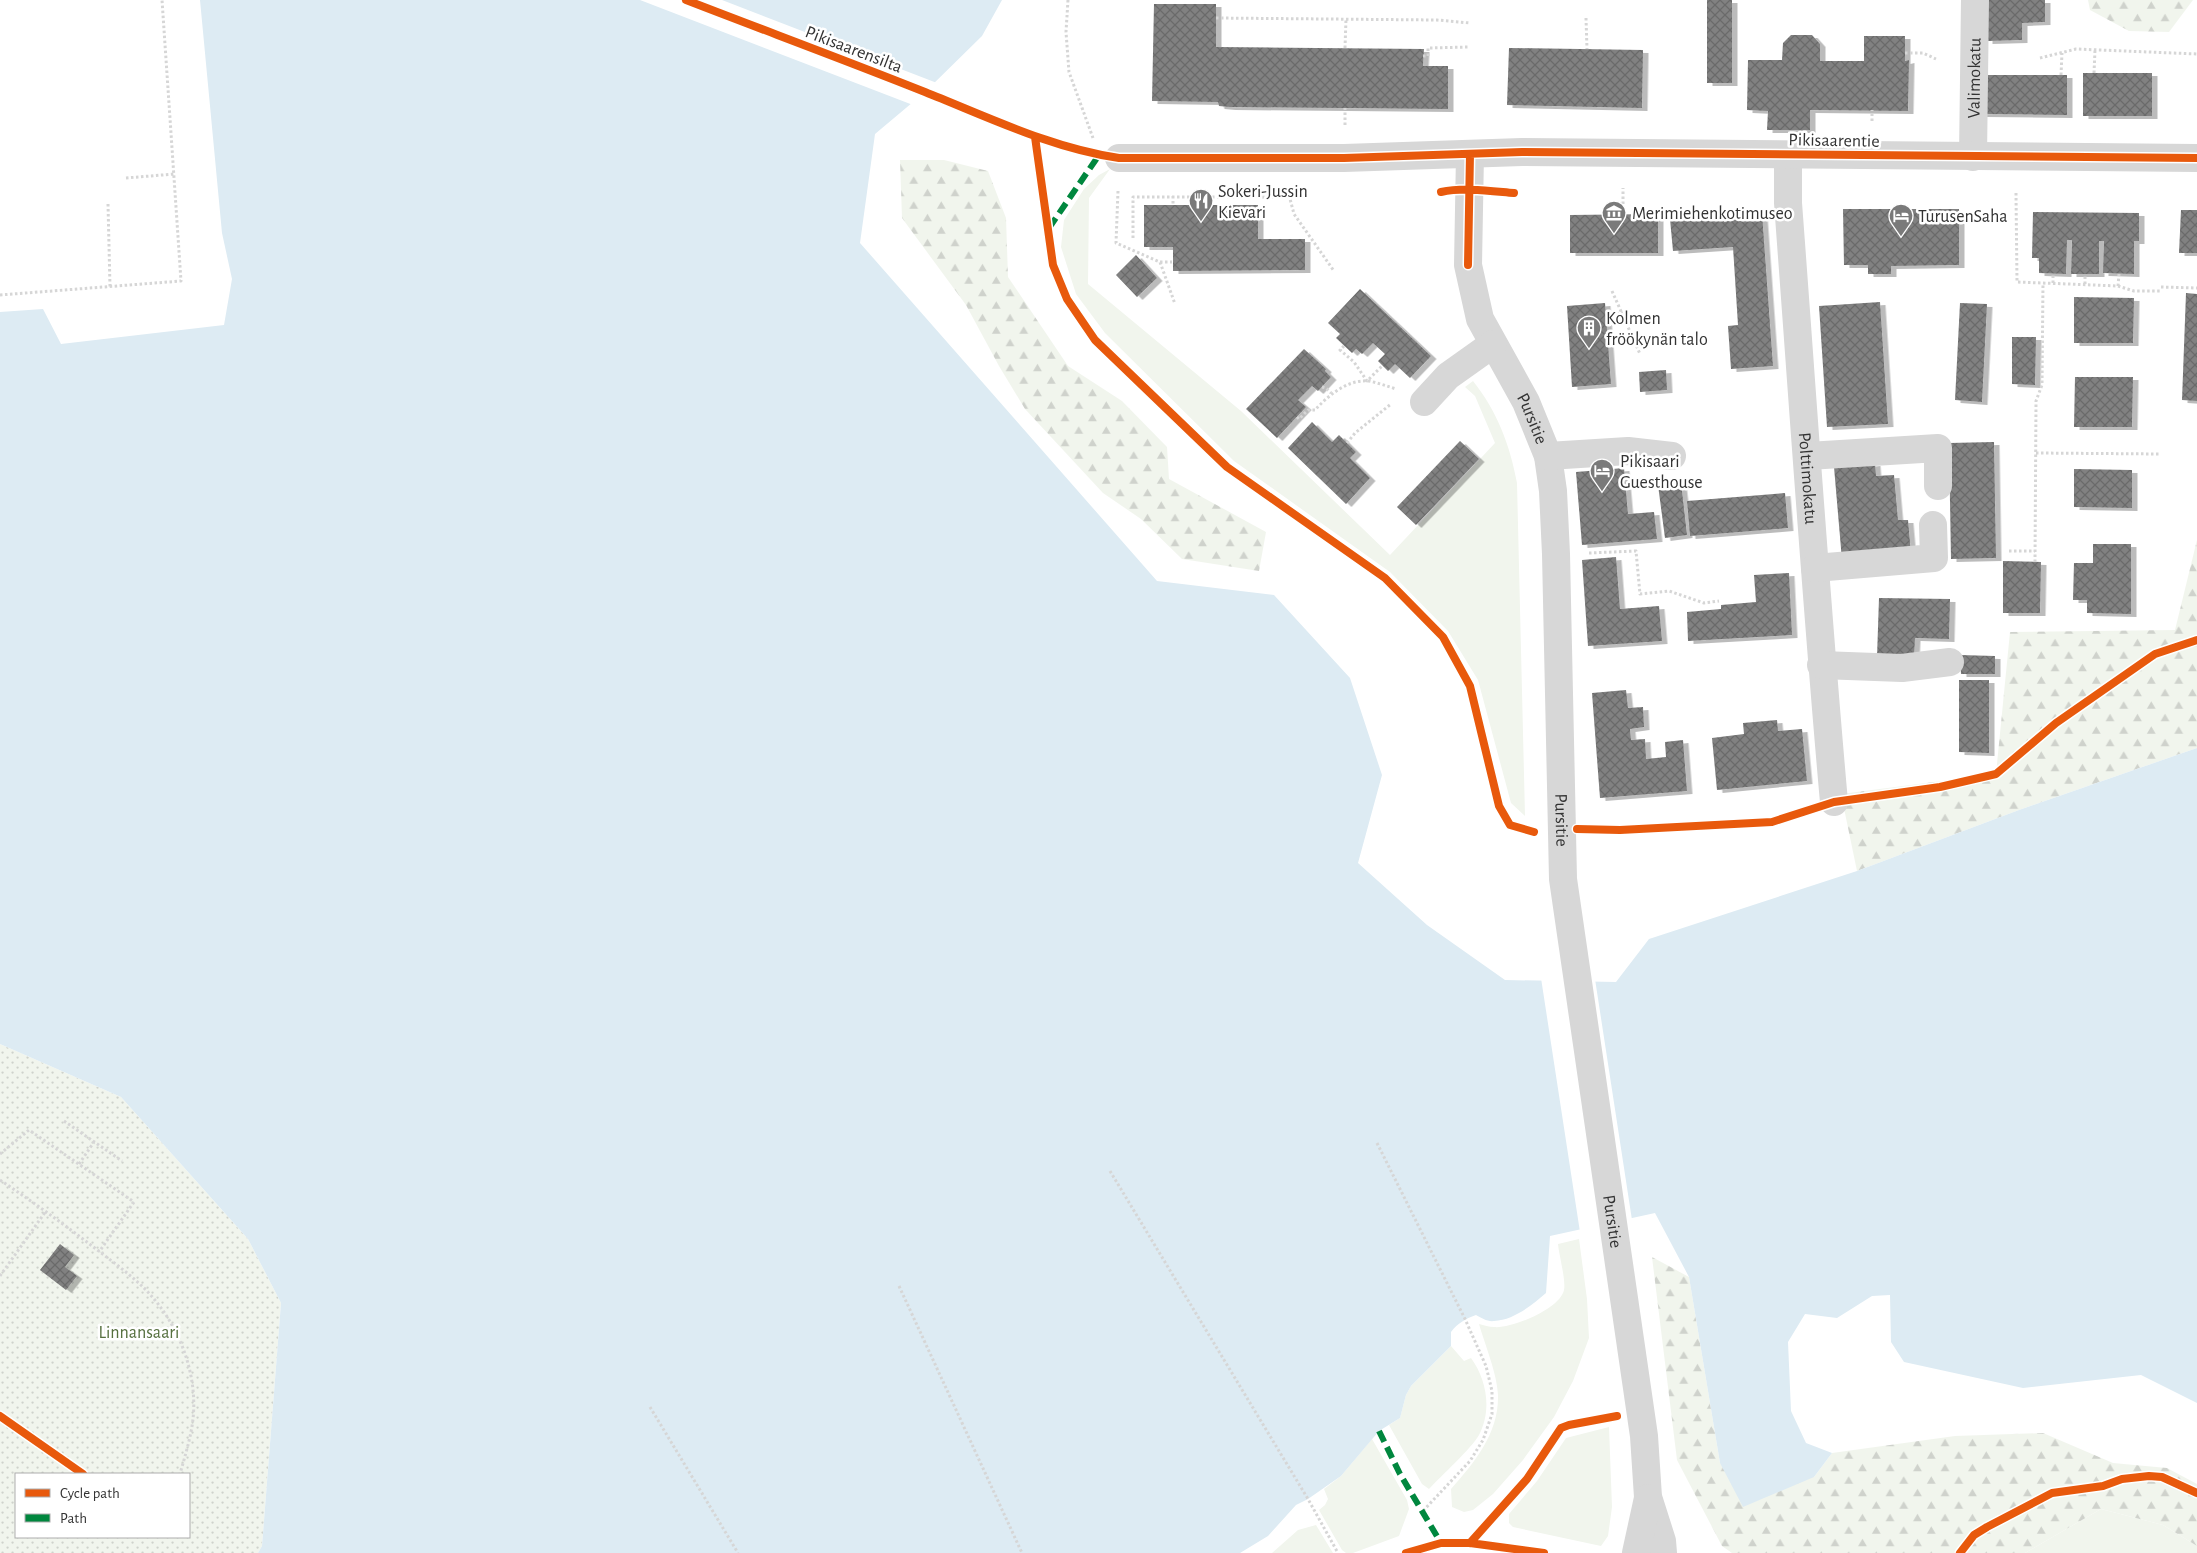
<svg xmlns="http://www.w3.org/2000/svg" width="2197" height="1553" font-family="'Alegreya Sans',sans-serif">
	<defs>
		<pattern id="forest-firs" width="22" height="20" patternUnits="userSpaceOnUse" patternTransform="scale(1.25)"><rect width="22" height="20" fill="#f1f5ed"/><path d="M5 1l3.5 6h-7zM16 11l3.5 6h-7z" fill="#cfd2cc"/></pattern>
		<pattern id="park-dots" width="8" height="8" patternUnits="userSpaceOnUse" patternTransform="scale(1.25)"><rect width="8" height="8" fill="#f1f5ed"/><path d="M2 2h.1M6 6h.1" fill="none" stroke="#cfd2cc" stroke-width="1.8" stroke-linecap="round"/></pattern>
		<pattern id="building-cross-hatch" width="8" height="8" patternUnits="userSpaceOnUse" patternTransform="scale(1.25)"><rect width="8" height="8" fill="#818181"/><path d="M0 0l8 8M0 8l8-8" fill="none" stroke="#6a6a6a"/></pattern>
		<filter id="shadow"><feDropShadow dx="5.5" dy="3" stdDeviation="0" flood-color="#0004"/></filter>
	</defs>
	<rect width="100%" height="100%" fill="#fff"/>
	<path fill="#f1f5ed" d="M1110 169 1089 198 1088 284 1241 411 1390 555 1495 443 1475 396 1465 387 1473 381C1497 411 1510 445 1517 483L1525 816 1511 803 1478 680 1448 631 1390 572 1234 461 1105 333 1076 294 1061 247 1064 220 1084 189 1099 175Z
		M1579 1239 1587 1299 1589 1338 1573 1381 1554 1417 1523 1460 1493 1494 1473 1510 1464 1512 1452 1507 1451 1489C1475 1462 1499 1433 1498 1395 1497 1373 1485 1345 1479 1324 1484 1325 1489 1327 1494 1327 1511 1329 1560 1309 1564 1290 1566 1280 1559 1255 1558 1244Z
		M1451 1346 1464 1361 1471 1358C1487 1380 1492 1410 1479 1435 1472 1448 1441 1476 1429 1489L1422 1484 1389 1425 1400 1418 1406 1395 1411 1386Z
		M1609 1427 1612 1507 1608 1536 1601 1546 1513 1527 1509 1523V1514L1537 1481 1566 1438Z
		M1372 1439 1407 1500 1409 1509 1399 1536 1353 1553H1346L1342 1550 1319 1510 1325 1505 1328 1499 1324 1489 1341 1476Z
		M2101 1509 2163 1525 2197 1546V1553H2025Z
		M1316 1525 1333 1553H1272L1298 1530Z"/>
	<path fill="url(#forest-firs)" d="M2088 0H2193L2169 32 2129 31 2090 10Z
		M900 160H944L988 171 1006 218 1008 277 1068 366 1122 401 1167 447 1169 479 1266 532 1259 571 1182 559 1141 519 1103 493 1025 409 999 366 966 305 902 218Z
		M2197 540V748L2019 810 1857 871 1841 794 1996 774 2010 632 2175 630Z
		M1652 1257 1689 1277 1720 1463 1814 1477 1832 1453 1955 1436 2043 1433 2113 1463 2167 1468 2197 1484V1546L2163 1525 2101 1509 2025 1553H1732L1722 1546 1677 1460Z"/>
	<path fill="url(#park-dots)" fill-rule="evenodd" d="M0 1044 121 1097 248 1239 281 1303 262 1546 258 1553H0ZM16 1474H189V1537H16Z"/>
	<path fill="#ddebf3" d="M200 0H1002L982 36 925 92 875 134 860 243 1157 581 1274 595 1350 678 1382 775 1358 863 1427 925 1505 980 1616 982 1649 939 1857 871 2019 810 2197 748V1403L2141 1375 2023 1388 1904 1362 1891 1342 1890 1295 1872 1296 1837 1318 1805 1314 1788 1342 1791 1411 1806 1443 1832 1453 1814 1477 1743 1507 1720 1463 1689 1277 1655 1213 1550 1236 1546 1293C1532 1305 1514 1320 1494 1321 1488 1322 1481 1318 1476 1315 1465 1319 1458 1323 1451 1332V1346L1411 1386 1406 1395 1400 1418 1379 1431 1341 1476 1308 1499 1296 1505 1268 1536 1240 1553H258L262 1546 281 1303 248 1239 121 1097 0 1044V312L43 309 61 344 224 325 232 279 222 233Z"/>
	<path fill="#fff" d="M640 0H722L937 83 913 105Z
		M1541 978 1595 979 1632 1220 1580 1232Z"/>
	<path fill="url(#building-cross-hatch)" filter="url(#shadow)" d="M1707 0H1732V83H1707Z
		M1987 0H2045V22L2022 23V40L1987 41Z
		M1154 4H1216V47L1424 49 1423 66H1448V109L1230 107 1219 106 1218 102 1152 101Z
		M1791 35H1812L1820 44V61H1864V36H1905V61L1909 60 1908 111 1810 110V130H1767L1768 111 1747 110 1748 60H1782L1783 43Z
		M1509 48 1643 50 1642 108 1507 105Z
		M2083 73H2152V116H2083Z
		M1981 75H2067V115L1981 114Z
		M1144 205H1258V239H1305V270L1173 271V247H1144Z
		M1843 209H1959V265L1891 266V274H1868V265H1844Z
		M2181 210H2197V253H2179Z
		M2033 212 2139 213V241H2134V274L2103 273 2104 241H2099V274H2071L2072 240H2067L2066 274 2039 273V258H2032Z
		M1762 213 1773 366 1731 369 1728 326 1738 325 1733 247 1673 251 1670 219Z
		M1658 214V253H1570V215Z
		M1136 255 1157 278 1137 297 1116 275Z
		M1360 289 1431 356 1410 378 1395 364 1388 371 1378 361 1385 354 1373 343 1362 354 1356 349 1352 353 1336 338 1340 334 1328 323Z
		M2186 293 2197 294V401L2182 400Z
		M2074 297 2134 298 2133 343H2074Z
		M1880 302 1888 424 1827 427 1819 306Z
		M1605 303 1611 384 1572 387 1567 306Z
		M1960 303 1987 304 1982 402 1955 400Z
		M2012 337H2036L2035 385 2012 384Z
		M1304 349 1326 369 1325 371 1331 377 1318 391 1312 386 1298 400 1306 407 1277 438 1246 409Z
		M1666 370 1667 390 1640 392 1639 372Z
		M2075 377H2133L2132 427H2074Z
		M1312 422 1332 442 1339 435 1356 452 1350 458 1370 478 1346 504 1288 448Z
		M1460 441 1479 459 1416 525 1397 507Z
		M1994 442 1996 558 1951 559 1949 443Z
		M1875 463 1876 476 1894 475 1898 520H1908L1911 554 1842 560 1834 467Z
		M1624 468 1628 514 1654 512 1657 539 1582 545 1576 472Z
		M2074 469 2132 470V508L2074 507Z
		M1681 482 1687 535 1665 538 1658 485Z
		M1785 493 1788 528 1690 536 1687 501Z
		M2093 544H2131V614L2087 613V600H2073L2074 563H2093Z
		M1616 557 1620 609 1659 606 1662 641 1588 646 1582 560Z
		M2003 561 2041 562 2040 613H2003Z
		M1789 573 1792 635 1688 641 1687 612 1721 609V605L1756 602 1754 575Z
		M1879 598 1950 599 1949 639 1915 638 1914 658 1877 657Z
		M1960 655 1995 656V674H1961Z
		M1959 680H1989V753L1959 752Z
		M1626 690 1628 708 1643 707 1644 727 1630 729 1631 740 1645 739 1646 759 1666 757 1665 742 1683 740 1687 791 1600 798 1592 693Z
		M1777 720 1778 731 1802 729 1807 781 1717 790 1712 738 1744 734 1743 723Z
		M60 1244 74 1255 65 1267 77 1276 66 1290 40 1270Z"/>
	<g fill="none" stroke-linecap="round" stroke-linejoin="round">
		<path stroke="#d6d6d6" stroke-width="3" stroke-dasharray="2.5 2.5" stroke-linecap="butt" d="M1068 0 1066 32 1069 72 1093 138
			M1216 18 1437 20 1470 23
			M1586 18 1587 49
			M1345 48 1346 19
			M1905 53H1923L1936 59
			M1423 56H1428V48L1470 47
			M2040 58 2076 49 2197 54
			M2094 73 2095 50
			M2061 75 2062 53
			M1872 121V110
			M1345 125V108
			M1035 137 1053 265 1067 299 1095 340 1227 467 1385 578 1443 637 1470 686 1499 806 1510 825 1528 830
			M126 178 174 174
			M1118 191 1116 243 1160 262 1175 304
			M2016 193 2017 282 2118 286 2134 291H2161
			M1289 195 1294 214 1334 271
			M1173 196V205
			M108 204 110 287
			M1623 214V188
			M1133 238V197H1289
			M1160 262H1172
			M2053 283V274
			M2085 284V274
			M2118 286 2119 274
			M2161 287 2197 288
			M1612 291 1640 354
			M0 295 181 281 162 0
			M1606 314 1623 313
			M1344 346 1340 350 1354 362 1367 381 1382 366
			M1322 387 1326 388 1331 393
			M1297 417 1299 419 1308 410H1315C1328 396 1347 379 1369 381 1378 383 1387 386 1396 389
			M1347 443 1355 433 1391 404
			M2036 453 2161 454
			M2009 551H2035
			M1589 553 1636 551 1640 594 1669 591 1704 603 1719 601
			M2035 562 2036 401 2042 385 2043 283
			M1867 797 1940 787 1996 774 2056 723 2155 654 2197 640
			M1594 829 1620 830 1772 822 1803 812
			M64 1121 122 1161
			M1377 1143 1465 1319 1486 1366 1492 1391V1414L1483 1440 1470 1461 1422 1512
			M0 1154 29 1130 134 1202 99 1252
			M79 1164 94 1142
			M1110 1171 1308 1499 1338 1553
			M0 1180C33 1202 65 1225 96 1249 113 1262 131 1275 146 1290 178 1323 198 1372 193 1419 191 1437 185 1456 180 1474
			M0 1276 46 1211
			M899 1286 1022 1553
			M650 1407 738 1553"/>
		<g stroke="#d7d7d7" stroke-width="28">
			<path id="s1" d="M1470 154 1468 265 1480 319 1526 402 1548 456 1553 491 1556 554 1563 879 1644 1436 1648 1497 1662 1541 1663 1553"/>
			<path id="s2" d="M1788 155V203C1803 402 1816 602 1834 802"/>
			<path id="s3" d="M1973 157 1975 0"/>
			<path d="M1119 158H1344L1522 152 2197 158"/>
			<path d="M1424 402 1448 376 1493 344"/>
			<path d="M1548 456 1628 451 1672 456"/>
			<path d="M1808 456 1938 448V486"/>
			<path d="M1815 568 1934 558 1933 525"/>
			<path d="M1821 665 1902 668 1950 662"/>
			<path d="M1636 1553 1648 1498"/>
		</g>
		<path stroke="#00873e" stroke-width="6" stroke-dasharray="12 6" stroke-linecap="butt" d="M1049 228 1099 155
			M1379 1431 1400 1474 1441 1543"/>
		<defs>
			<path id="cycleway" d="M686 0C766 31 845 60 925 92 988 117 1051 148 1119 158H1344L1522 152 2197 158
				M1035 137 1053 265 1067 299 1095 340 1227 467 1385 578 1443 637 1470 686 1499 806 1510 825 1534 832
				M1441 192C1464 187 1491 191 1514 193
				M1468 265 1470 154
				M1577 829 1620 830 1772 822 1834 802 1940 787 1996 774 2056 723 2155 654 2197 640
				M0 1416 83 1474
				M1470 1543 1527 1479 1561 1428 1569 1425 1617 1416
				M1406 1553 1441 1543H1470L1544 1553
				M1960 1553 1974 1535 1987 1527 2052 1493 2103 1486 2122 1479 2149 1476 2162 1477 2197 1493"/>
		</defs>
		<use href="#cycleway" stroke="#fff" stroke-width="11"/>
		<use href="#cycleway" stroke="#e8590c" stroke-width="8"/>
	</g>
	<defs>
		<symbol id="restaurant-pin" viewBox="-11 -11 22 30"><path d="M0 17L-7.5 6A9.5 9.5 0 1 1 7.5 6Z" fill="#7a7a7a" stroke="#fff"/><path d="M-5-6h1v4h1v-4h1v4h1v-4h1v5L-1.5 .5V6h-2V.5L-5-1ZM5-6V6H3V1.5H1.5Q1.5-4 5-6Z" fill="#fff"/></symbol>
		<symbol id="museum-pin" viewBox="-11 -11 22 30"><path d="M0 17L-7.5 6A9.5 9.5 0 1 1 7.5 6Z" fill="#7a7a7a" stroke="#fff"/><path d="M0-6L6-3V-2H-6V-3ZM-5-1h2V3h-2ZM-1-1h2V3h-2ZM3-1h2V3H3ZM-6 4H6V6H-6Z" fill="#fff"/></symbol>
		<symbol id="hotel-pin" viewBox="-11 -11 22 30"><path d="M0 17L-7.5 6A9.5 9.5 0 1 1 7.5 6Z" fill="#7a7a7a" stroke="#fff"/><path d="M-6-4.5h1.5V1H6V5H4.5V3h-9V5H-6ZM-4 0a1.8 1.8 0 1 1 3.6 0ZM.5 0V-2.5h3Q6-2.5 6 0Z" fill="#fff"/></symbol>
		<symbol id="building-pin" viewBox="-11 -11 22 30"><path d="M0 17L-7.5 6A9.5 9.5 0 1 1 7.5 6Z" fill="#7a7a7a" stroke="#fff"/><path d="M-4-6H4V6H1V3H-1V6H-4ZM-2.5-4.3h1.7v1.8h-1.7ZM.8-4.3h1.7v1.8H.8ZM-2.5-1h1.7V.8h-1.7ZM.8-1h1.7V.8H.8Z" fill="#fff"/></symbol>
	</defs>
	<g fill-rule="evenodd">
		<use href="#restaurant-pin" x="1187" y="187" width="28" height="38"/>
		<use href="#museum-pin" x="1600" y="199" width="28" height="38"/>
		<use href="#hotel-pin" x="1887" y="202" width="28" height="38"/>
		<use href="#building-pin" x="1575" y="314" width="28" height="38"/>
		<use href="#hotel-pin" x="1588" y="457" width="28" height="38"/>
	</g>
	<g text-anchor="middle" stroke-width="5" stroke-linejoin="round" paint-order="stroke">
		<g font-size="18" fill="#333" stroke="#fff">
			<text transform="translate(854 49) rotate(21)" y="6">Pikisaarensilta</text>
			<text dy="6" stroke="none"><textPath href="#s3" startOffset="79">Valimokatu</textPath></text>
			<text transform="translate(1834 140) rotate(1)" y="6">Pikisaarentie</text>
			<text dy="6" stroke="none"><textPath href="#s1" startOffset="279">Pursitie</textPath></text>
			<text dy="6" stroke="none"><textPath href="#s2" startOffset="324">Polttimokatu</textPath></text>
			<text dy="6" stroke="none"><textPath href="#s1" startOffset="684">Pursitie</textPath></text>
			<text dy="6" stroke="none"><textPath href="#s1" startOffset="1089">Pursitie</textPath></text>
		</g>
		<g font-size="18" fill="#333" stroke="#fff" text-anchor="start">
			<text x="1218" y="197">Sokeri-Jussin<tspan x="1218" dy="21">Kievari</tspan></text>
			<text x="1632" y="219">Merimiehenkotimuseo</text>
			<text x="1918" y="222">TurusenSaha</text>
			<text x="1606" y="324">Kolmen<tspan x="1606" dy="21">fröökynän talo</tspan></text>
			<text x="1620" y="467">Pikisaari<tspan x="1620" dy="21">Guesthouse</tspan></text>
		</g>
		<g font-size="18" fill="#56703f" stroke="#fff">
			<text x="139" y="1338">Linnansaari</text>
		</g>
	</g>
	<rect x="15" y="1473" width="175" height="65" fill="#ffffff" stroke="#adadad"/>
	<rect x="25" y="1489" width="25" height="8" fill="#e8590c" stroke="#adadad"/>
	<text x="60" y="1498" font-size="15" fill="#333333">Cycle path</text>
	<rect x="25" y="1514" width="25" height="8" fill="#00873e" stroke="#adadad"/>
	<text x="60" y="1523" font-size="15" fill="#333333">Path</text>
</svg>
